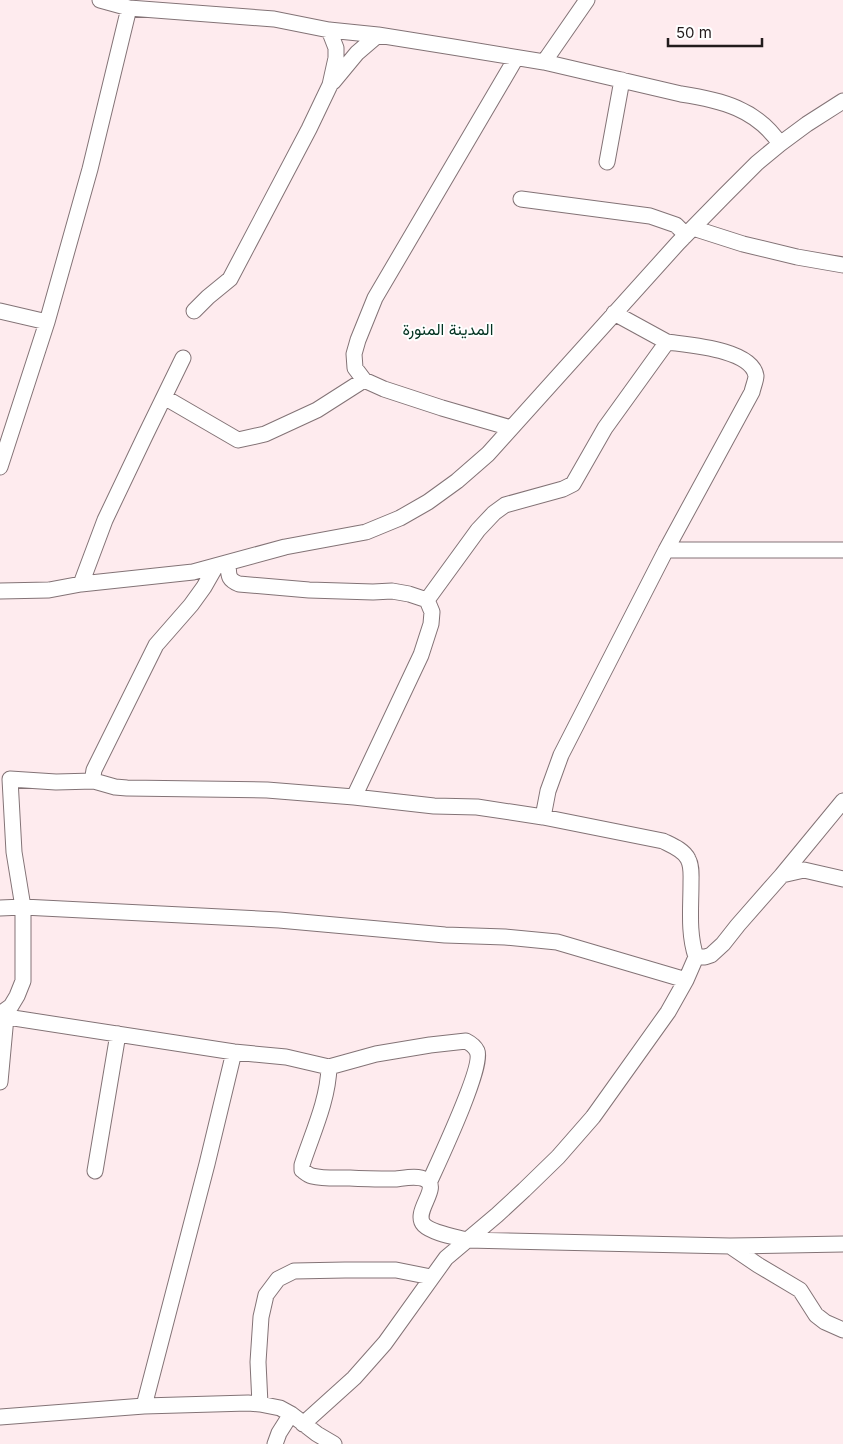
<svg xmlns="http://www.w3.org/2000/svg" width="843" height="1444" font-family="Inter,Vazirmatn,sans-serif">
	<rect width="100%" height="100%" fill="#feebee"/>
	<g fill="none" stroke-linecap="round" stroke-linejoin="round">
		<defs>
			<path id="minor" d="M100 0 129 8 274 19 329 30 378 35 453 47 544 62 681 94C721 100 757 109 780 144
				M544 62 587 0
				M333 82 357 53 378 35
				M607 162 622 80
				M521 199 650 216 676 225 681 230 684 237
				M693 228 743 244 797 257 843 265
				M0 311 47 322
				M194 311 208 297 230 279 309 129 330 85 336 58V48L329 30
				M164 397 238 440 265 434 317 410 364 380
				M511 428 442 408 384 389 364 380 355 368 354 354 358 340 375 298 516 58
				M0 467 47 322 90 169 129 8
				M666 550H843
				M228 563C229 575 227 579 239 584L309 590 373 592 392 591 409 594 427 600 432 612 431 624 421 655 354 797
				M81 584 105 520 145 436 183 358
				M0 591 49 590 81 584 193 572 285 547 366 532 400 518 428 502 457 481 488 454 678 243 724 196 757 163 780 144 807 124 843 101
				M427 600 478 530 494 513 505 505 563 489 573 484 605 428 667 342 614 313
				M94 781 93 776 94 770 156 645 191 605 204 587 216 566
				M543 817 548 791 561 755 666 550 752 392C753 387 756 380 756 376 752 349 688 345 667 342
				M782 875 843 801
				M0 908 23 907V981L17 996 11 1006 0 1014
				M686 980 557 942 505 937 445 935 279 920 23 907 14 852 10 779 56 782 94 781 115 787 127 788 267 790 354 797 434 806 477 807 543 817 663 841C671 845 684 850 688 859 692 866 691 875 691 883 691 908 688 933 696 957
				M0 1016 234 1052 286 1057 329 1067C328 1101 312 1134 302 1165V1170C306 1173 308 1175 312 1176 324 1179 338 1178 350 1178 365 1179 381 1179 396 1179 405 1178 418 1175 426 1180 441 1188 412 1212 424 1225 432 1233 456 1237 467 1240L730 1246 843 1244
				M329 1067 376 1054 430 1045 466 1041C470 1043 475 1047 477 1051 484 1066 438 1163 429 1183
				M0 1082 6 1017
				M95 1171 118 1034
				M730 1246 758 1265 800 1290 816 1315 825 1322 843 1330
				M260 1404 258 1362 261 1317 266 1295 278 1279 294 1271 345 1270H396L431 1277
				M144 1406 207 1164 234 1052
				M0 1417 144 1406 248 1403 260 1404 280 1408 291 1414 317 1434 334 1444
				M303 1424 354 1378 385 1343 446 1258 497 1215 524 1190 558 1157 593 1117 668 1012 686 980 696 957H705L711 955 723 944 738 925 782 875 804 870 843 879
				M275 1444 279 1433 291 1414"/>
		</defs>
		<use href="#minor" stroke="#837376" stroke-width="17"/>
		<use href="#minor" stroke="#fff" stroke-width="15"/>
	</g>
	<g text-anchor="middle" stroke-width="4" stroke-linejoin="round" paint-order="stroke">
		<g font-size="16" fill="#023220" stroke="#fefefe">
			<text x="448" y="335">المدينة المنورة</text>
		</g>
	</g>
	<path d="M668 38v8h94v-8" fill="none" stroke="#221b1c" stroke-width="2.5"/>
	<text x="676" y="38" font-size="15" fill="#221b1c" stroke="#fefefe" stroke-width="4" paint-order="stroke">50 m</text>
</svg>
